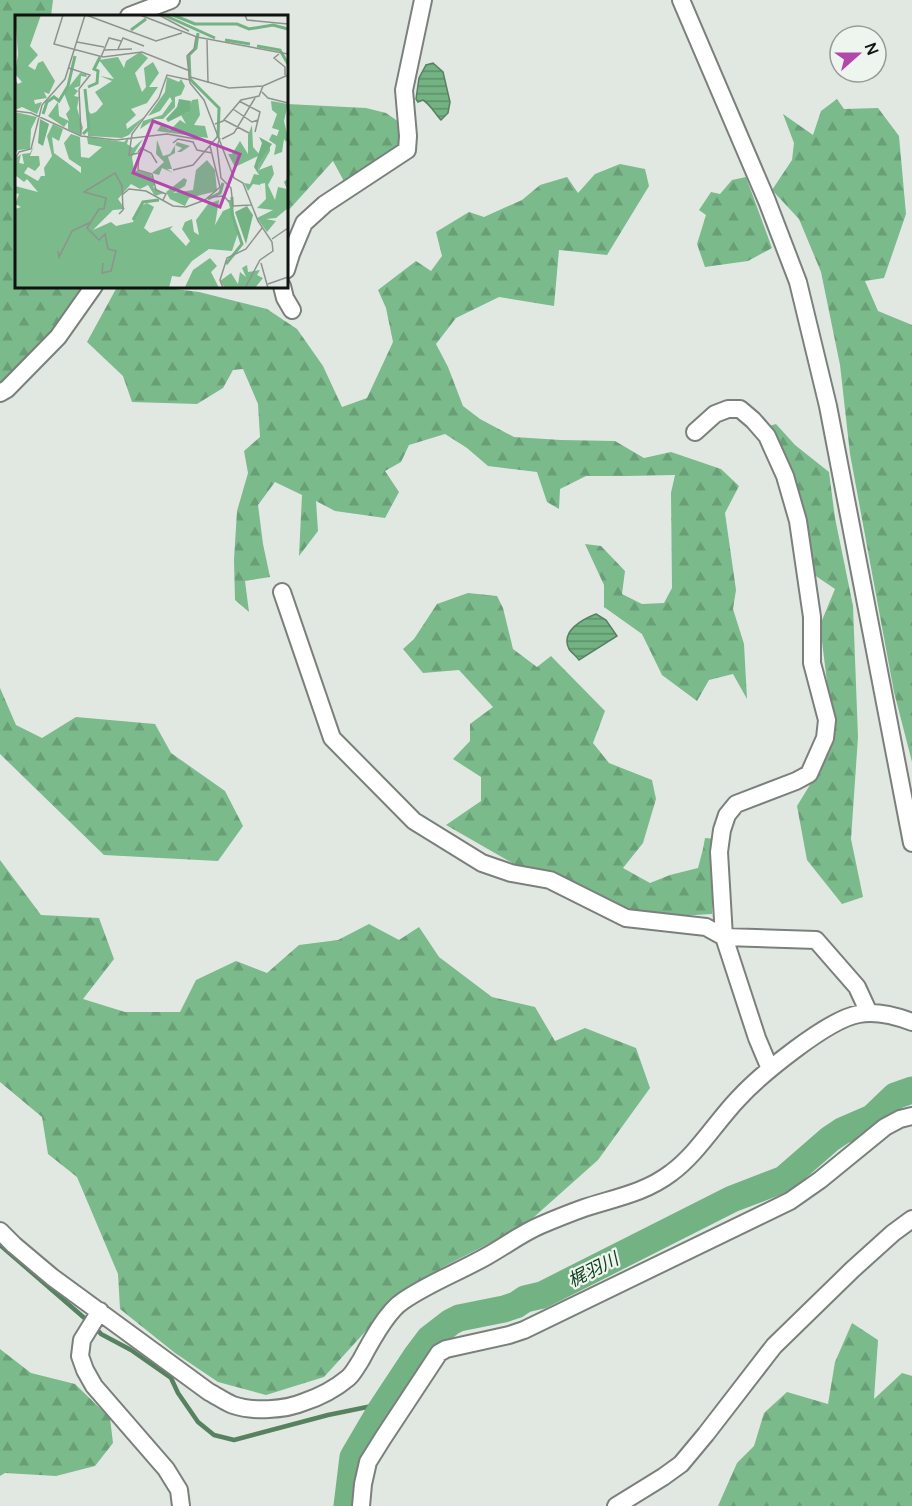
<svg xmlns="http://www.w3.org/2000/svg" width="912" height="1506" font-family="Manrope,'Noto Sans JP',sans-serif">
	<defs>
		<pattern id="forest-firs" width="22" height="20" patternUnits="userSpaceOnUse" patternTransform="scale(1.5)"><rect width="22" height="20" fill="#7bba8a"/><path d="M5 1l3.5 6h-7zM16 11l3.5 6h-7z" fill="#699f76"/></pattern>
		<pattern id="water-rules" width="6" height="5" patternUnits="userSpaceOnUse" patternTransform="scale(1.5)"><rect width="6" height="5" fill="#73b282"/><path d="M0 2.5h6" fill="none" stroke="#5d9069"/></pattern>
	</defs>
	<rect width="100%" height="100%" fill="#e1e8e2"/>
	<path fill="url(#forest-firs)" d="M0 0H53L51 16H16V286L82 287 64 322 0 388Z
		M837 99 844 109 878 108 899 136 906 214 884 278 865 281 878 311 912 325V762L894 692 850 454 840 365 821 272 799 219 772 190 792 160 794 143 783 114 813 135 821 111Z
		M287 104 366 108 386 113 399 122 400 154 346 185 333 161 287 212V215Z
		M620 164 645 169 649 186 607 255 559 250 554 306 499 297 456 318 436 344 448 367 463 406 480 419 514 437 561 440 615 441 644 458 671 452 721 469 739 486 725 513 736 590 733 609 744 644 747 699 733 674 709 680 697 701 662 675 642 634 604 607V585L585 544 601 546 625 571 622 594 642 604 664 603 672 588 671 493 675 475 626 476H586L560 489 559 509 547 502 537 472 488 466 467 448 445 434 409 445 401 462 385 471 399 492 385 518 335 511 316 501 318 531 299 556 302 495 275 482 258 505 263 544 270 577 245 581 249 612 235 600 234 560 237 511 248 473 244 451 260 437 258 404 243 369 233 370 223 388 197 404 132 402 123 376 87 342 117 287 167 288 199 292 267 309 297 329 323 366 342 407 367 398 393 342 386 308 378 290 416 261 431 271 442 256 436 232 469 212 484 217 522 200 540 185 567 177 578 193 595 174Z
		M746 177 772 248 748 261 705 267 697 244 706 215 699 210 711 192 720 194 732 180Z
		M776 424 795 445 829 472 835 518 853 606 858 737 851 839 863 897 842 904 807 860 797 806 819 770 833 731 820 625 835 589 810 572 766 427Z
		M468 593 497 596 503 608 513 649 537 667 551 656 605 711 593 743 609 763 652 780 656 799 643 843 623 868 650 883 670 875 698 868 703 849 705 838 715 839 712 914 661 917 628 912 554 878 514 864 446 825 481 801V777L453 759 470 741V724L493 707 459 670 423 673 403 649 414 639 437 604Z
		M0 688 16 725 42 738 76 717 155 724 171 753 225 791 243 826 218 861 104 855 0 754Z
		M0 860 41 915 99 918 114 959 83 999 125 1012H180L196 980 236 961 267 973 299 945 338 940 369 924 399 940 419 927 439 957 492 997 535 1007 555 1041 585 1028 636 1048 650 1088 598 1160 525 1225 443 1267 396 1295 364 1333 324 1377 266 1395 218 1382 175 1353 120 1309 118 1274 77 1177 48 1154 42 1117 0 1082Z
		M852 1323 878 1340 874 1399 902 1373 912 1376V1506H718L737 1463 754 1446 764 1413 787 1392 828 1404 835 1362Z
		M0 1349 31 1373 75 1384 110 1418 113 1443 95 1466 56 1476 5 1473 0 1476Z"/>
	<path fill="url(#water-rules)" stroke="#568260" stroke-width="1.5" d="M433 63 443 72 450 102 448 113 441 120C435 114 431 105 423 100L418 102 416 99 419 78 426 65Z
		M596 614 606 620 617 636 579 660C577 657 571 652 569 649 560 631 583 619 596 614Z"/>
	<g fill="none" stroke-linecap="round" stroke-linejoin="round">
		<path stroke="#568260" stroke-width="4.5" d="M0 1245 89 1322
			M95 1327 101 1334 131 1350 171 1378 178 1393 198 1422 214 1435 234 1440 328 1415 372 1406 380 1411"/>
		<path stroke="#73b282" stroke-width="27" d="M347 1506 353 1457 380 1411 417 1355 429 1339 451 1322 459 1318 504 1309 516 1305 525 1299 542 1295 732 1199 784 1179 830 1139 842 1131 872 1118 895 1096 912 1090"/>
		<defs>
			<path id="minor" d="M681 0 767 201 798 282 828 406 912 843
				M129 16 171 0
				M286 270 291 254 304 223 325 204 407 150 408 136 404 90 423 0
				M282 286 285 298 292 310
				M0 393 7 389 58 337 94 286
				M695 432 715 414 728 409H740L753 420 767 436 785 476 798 521 812 617V663L827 720 825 738 809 774 796 781 736 804 727 815 722 830 719 852 724 937 757 1038 770 1069
				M282 592 332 738 414 821 482 863 511 873 550 880 626 918 706 927 724 937 816 940 857 987 869 1013
				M0 1231 14 1245 52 1277 209 1392C217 1396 225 1402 233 1405 253 1412 285 1410 304 1402 319 1397 336 1388 348 1378 353 1374 357 1366 361 1360 370 1343 387 1311 403 1301 429 1283 459 1272 487 1256 505 1246 522 1233 541 1225 555 1219 570 1213 584 1208 614 1198 645 1193 671 1173 697 1154 716 1122 738 1099 760 1075 828 1019 859 1014 876 1011 896 1016 912 1022
				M100 1311 82 1340 80 1356 85 1370 94 1386 166 1469 179 1490 181 1506
				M361 1506 363 1484 368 1462 383 1438 439 1353 446 1349 509 1335 524 1330 790 1201 820 1180 885 1127 900 1119 912 1116
				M616 1506 663 1477 681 1464 706 1434 774 1346 852 1270 893 1233 912 1219"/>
		</defs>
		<use href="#minor" stroke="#7b807c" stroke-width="20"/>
		<use href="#minor" stroke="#fff" stroke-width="16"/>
	</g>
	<g text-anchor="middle" stroke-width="4.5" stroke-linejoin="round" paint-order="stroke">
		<g font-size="18" font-style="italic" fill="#0f3f1f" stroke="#eef5ef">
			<text transform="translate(593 1270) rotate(-27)" y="6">梶羽川</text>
		</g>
	</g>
	<g transform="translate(15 15)">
		<rect width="273" height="273" fill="#e1e8e2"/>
		<path d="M0 0H26L15 31 23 40 13 51 20 55 23 48 28 46 40 66 34 79 29 77 32 83 19 85 20 89 27 87 22 99 7 92 0 95V64L3 69 7 67 0 59 3 39ZM125 37 133 43 120 58 127 77 131 72 129 53 138 47 144 58 134 72H143L132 88 116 94 121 100 111 109 112 114 129 102 114 120 107 123 73 121 71 93 76 99 81 97 88 89 80 77 97 66 85 61 99 64 84 45 103 42 109 53 111 46ZM65 58 71 59 72 62 66 61 65 71 59 73 63 76 59 81 64 82 62 93 68 113 65 120 53 114V107L49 112 33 101 43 87 44 101 54 106 51 99 55 94 49 78ZM152 62 164 67 166 64 170 71 166 80 160 82V92L148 104H140L125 114 128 106 147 100 157 86 155 82 145 96 133 101 150 77ZM183 84 185 100 179 110 190 111 193 123 142 116 146 110 155 115 165 105 171 109 166 100 173 97 177 85ZM256 86 273 89 269 106 273 123 271 127 269 124 267 137 259 140 261 130 254 125 257 119 262 121 264 115 257 113 262 99 257 95ZM0 97 22 102 16 114 15 134 3 135 0 140ZM38 109 48 114 44 126 37 122 39 138 66 158V152L54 144 49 128 56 119 65 122 66 142 74 143 87 132 73 129 72 122 109 127 114 122 112 129 118 133 128 124 117 142 119 155 135 159 141 167 138 172 149 178 140 181 133 170 125 174 116 169 103 184 110 194 98 195 78 215 96 207 101 211 118 207 124 192 132 188 139 192 129 213 135 218 158 211 155 214 171 231 175 226 167 214 170 207 177 204 179 217 184 220 181 205 193 189 204 185 200 210 208 196 215 193 213 185H216L223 218 217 236 194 234 177 246 165 262 157 261 154 273H0V194L6 192 0 189 4 179 0 178V171L23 177 12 164 9 167 0 160 1 143 6 139 4 148 9 149 7 139 15 138 19 131 15 141H24L25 150 20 156 13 152 9 158 23 166 26 161H30L29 153 37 141 32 121ZM237 110 238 132 245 140 220 152 213 139H217L225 126 233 139V120ZM142 125 148 141 155 139 162 127 175 131 166 137H162L167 133 160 130V138L153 142 157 154H152L158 158 147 153 144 160 137 158 149 147 141 139ZM255 131V136L244 155 257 150 259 159 253 170 260 185 263 172 272 174 269 167 273 163V193L261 203 251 204 261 206 252 217 242 203 258 195 242 193 251 184 250 168 245 169 247 179 245 170 238 169 233 176 229 168 235 169 239 159 244 160 243 150ZM192 145 200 155 202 176 174 183 170 191 155 184 151 177 169 163 172 165 170 171 158 178 178 175 181 155ZM195 243 202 251 196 257 204 273 170 272 178 255ZM232 250 233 257 245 255 242 260 248 263 240 273H210L205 266 216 258 223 269 225 257 231 262 227 253Z" fill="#7bba8a"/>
		<path d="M164 84 176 86 175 96 153 107 151 104 162 92ZM25 104 34 109 28 131 23 128ZM244 122 257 129 243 150 244 160 239 152 247 128ZM232 191 238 200 231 229 220 197Z" fill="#73b282"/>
		<path fill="none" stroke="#73b282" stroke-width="3" d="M149 0 200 23M158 0 180 9H222L234 14 258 10 273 14M116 15 131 4M183 18 181 33 174 40 175 64 204 93 203 123M210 25 235 29M242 31 265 35 273 49M73 72 82 68 83 56 79 54 85 42M28 99 32 87 39 82 44 86 53 71 60 41M68 119 74 113 70 74M193 184 205 178 208 168M118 205 128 187 144 185M211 249 227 229 217 199V182"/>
		<path fill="none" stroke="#8e938e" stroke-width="1.5" d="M48 0 39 29 88 42 127 37 175 56M71 0 141 26 167 18M125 0 182 22 273 39M144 0 174 16M230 0 232 5 273 9M181 22 179 34 172 41 175 68 189 85 219 163 228 168 243 206 257 227 258 236 245 245 230 273M192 25 193 68M62 27 89 32M103 34 108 23 129 31M89 35 117 34M264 39 259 43 270 52V60M86 42 94 23 106 26M54 53 75 60 64 74 66 120M175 62 214 73 248 71 273 60M247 77 253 83 273 88M224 86 245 97 240 117M218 94 237 107 243 105M0 96 16 98 66 121 101 125 152 119 198 127M209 105 234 118M200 109 208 106 226 85 244 81 248 71M205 123 202 131 206 163 216 173 218 191 236 190M207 124 219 118 240 83M158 128 163 124 178 127 182 135 197 138M123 137 126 133 136 138 142 148M0 144 4 137 16 134 27 90 50 64 70 0M158 155 178 150 203 121M107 180 114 174 131 176 158 191 171 192 190 185 205 172 195 131M196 182 209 181 214 187M148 185 151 179 141 175 137 159 123 155 124 138 114 140 117 119 144 83 152 60 175 65M257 224 273 213M43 236 44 242 57 216 76 207M88 248 87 258 96 256 101 236 93 234 90 219 84 225 72 213 84 194H89L91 183 69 177 100 158 107 171 108 195 104 199M246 248 253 273M253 269 273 262M208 273 205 265 212 243 231 234 247 213"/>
		<path fill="#b248aa" fill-opacity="0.15" stroke="#b248aa" stroke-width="3" d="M138 106 225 139 205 192 118 158Z"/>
		<rect width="273" height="273" fill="none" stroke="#111311" stroke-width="3"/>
	</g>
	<g transform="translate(858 54) rotate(69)"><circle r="28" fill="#eef5ef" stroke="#969b96" stroke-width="1.5"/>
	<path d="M0-4.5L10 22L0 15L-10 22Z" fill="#b248aa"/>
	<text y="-9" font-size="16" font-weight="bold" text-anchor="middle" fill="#111311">N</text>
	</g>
</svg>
